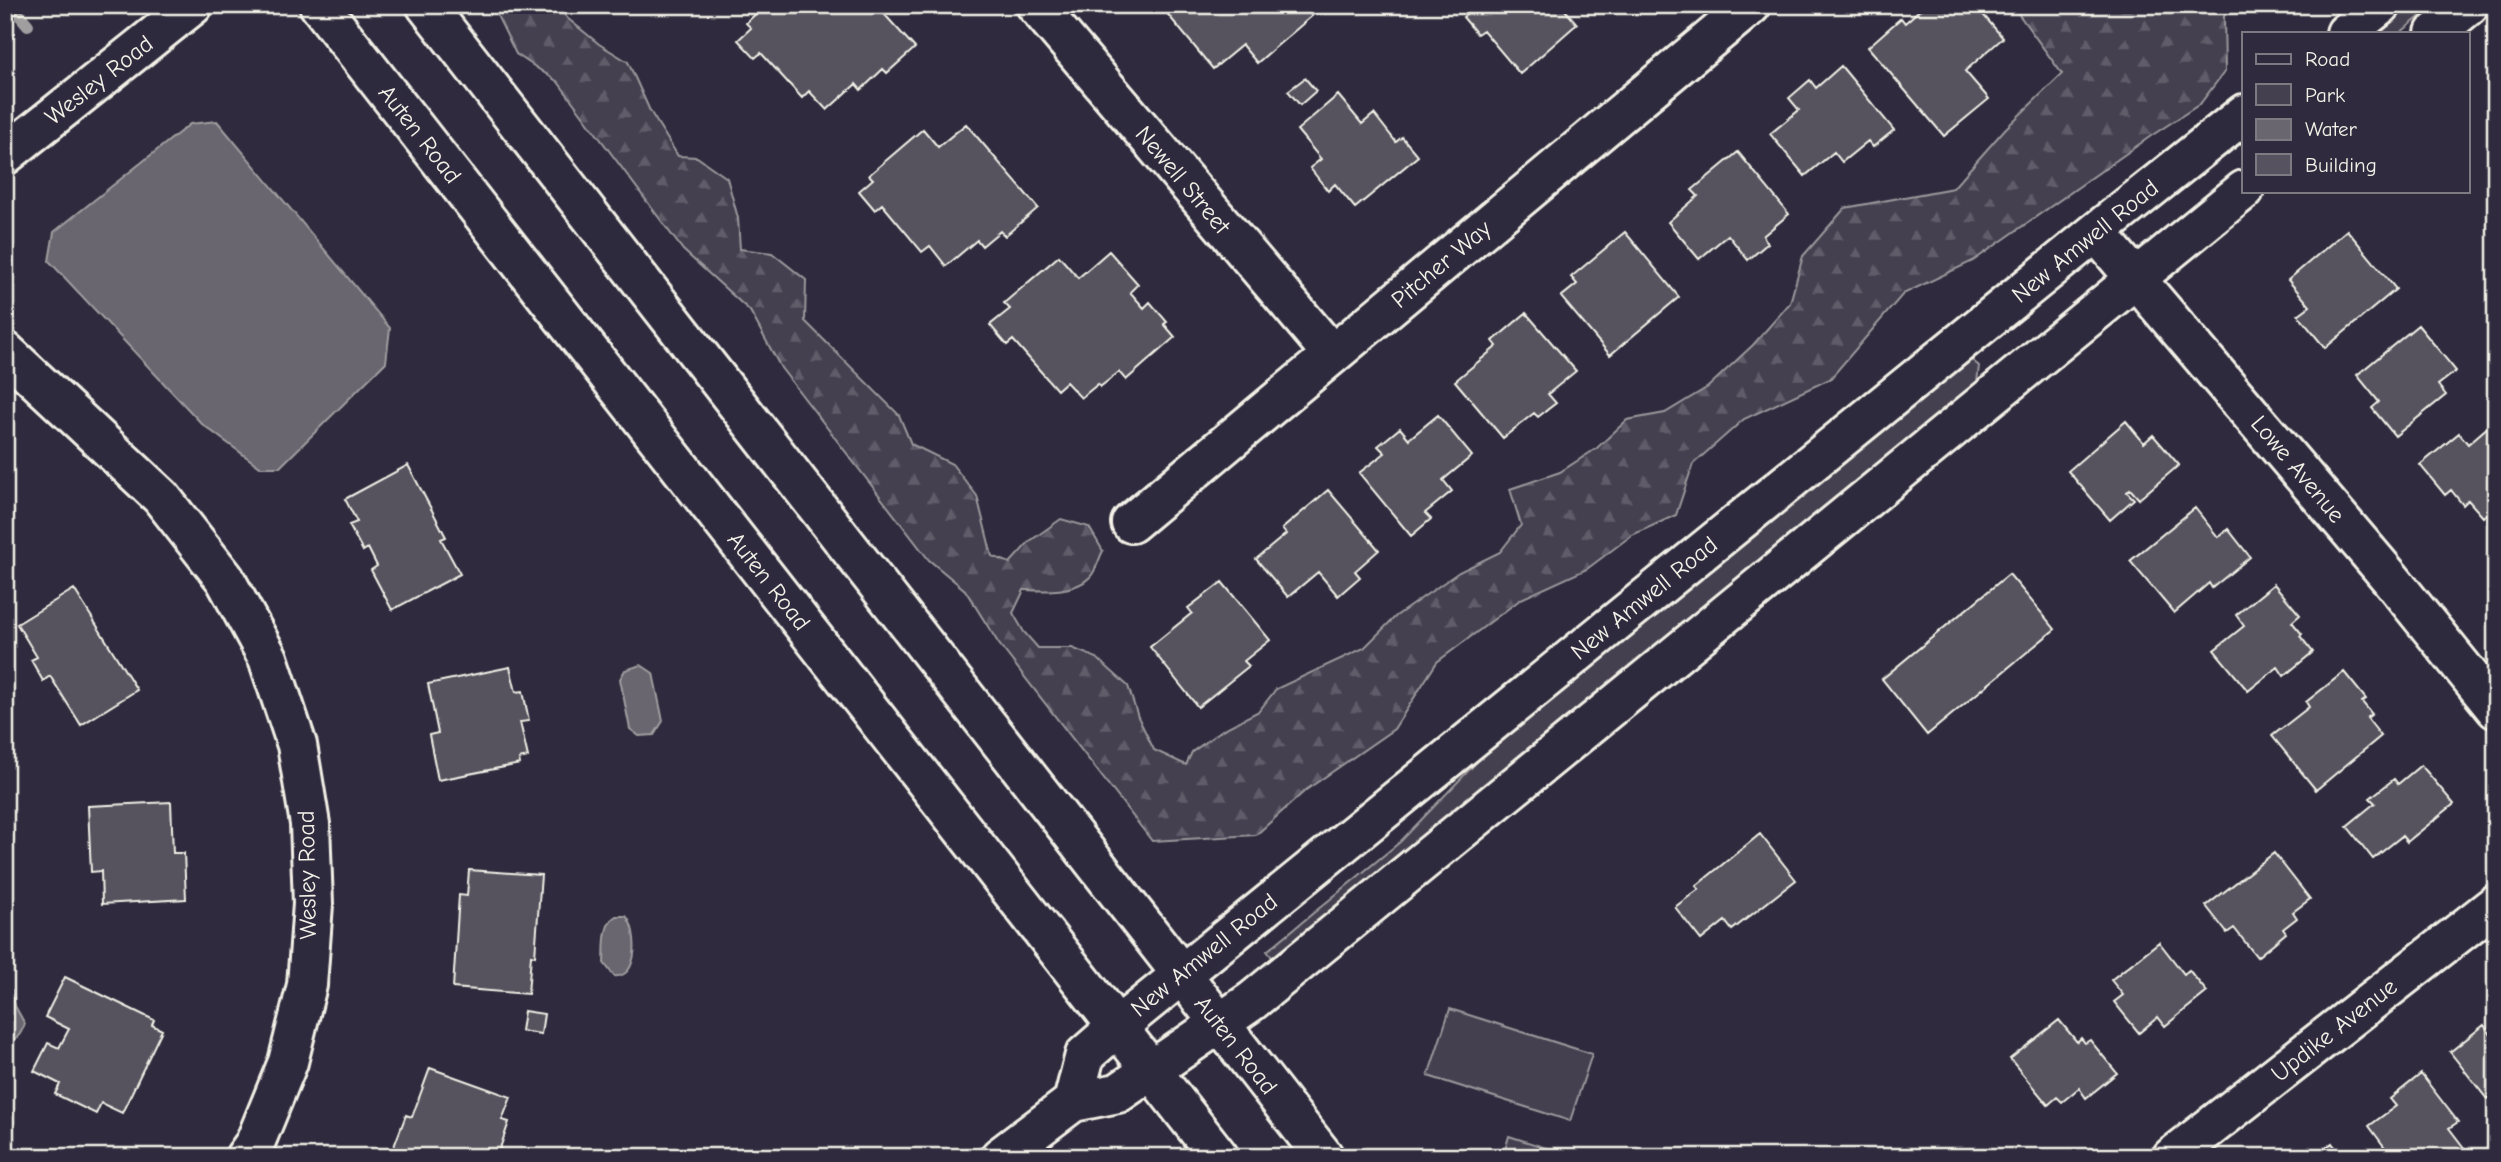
<svg xmlns="http://www.w3.org/2000/svg" width="2501" height="1162" font-family="'Comic Neue',sans-serif">
	<defs>
		<pattern id="forest-firs" width="22" height="20" patternUnits="userSpaceOnUse" patternTransform="scale(1.75)"><rect width="22" height="20" fill="#454050"/><path d="M5 1l3.5 6h-7zM16 11l3.5 6h-7z" fill="#605c69"/></pattern>
	</defs>
	<rect width="100%" height="100%" fill="#2f2a3d"/>
	<filter id="ink" filterUnits="userSpaceOnUse"><feTurbulence type="fractalNoise" baseFrequency=".0143" numOctaves="2"/><feDisplacementMap in="SourceGraphic" scale="14" xChannelSelector="R" yChannelSelector="G"/><feConvolveMatrix kernelMatrix="1 2 1 2 8 2 1 2 1" color-interpolation-filters="sRGB"/></filter>
	<g filter="url(#ink)">
		<path fill="#454050" stroke="#9c989c" stroke-width="2" d="M2409 5H2434L2400 33H2374Z
			M1968 357 1979 366 1977 382 1275 961 1267 951 1400 842 1497 741Z
			M1450 1009 1592 1054 1570 1121 1428 1076Z
			M1509 1136 1574 1157H1503Z"/>
		<path fill="url(#forest-firs)" stroke="#9c989c" stroke-width="2" d="M492 5H557L567 18 599 44 628 62 650 111 678 156 697 157 727 178 738 218 740 249 772 253 806 280 805 321 899 415 911 444 952 464 977 496 992 556 1010 563 1030 541 1061 519 1089 527 1103 551C1099 558 1096 571 1090 577 1075 593 1044 591 1024 590L1013 613 1024 632 1038 648H1072L1097 658 1128 686 1138 717 1154 750 1186 765 1192 752 1222 730 1259 711 1276 689 1364 648 1396 616 1459 572 1500 552 1521 525 1510 489 1560 472 1597 448 1627 420 1665 413 1708 387 1753 345 1790 303 1803 256 1845 208 1953 188 2005 129 2062 74 2012 5H2233L2224 16 2225 71 2200 104 2151 136 1973 261 1903 294 1830 379 1744 419 1693 464 1676 515 1632 535 1587 569 1521 599 1437 662 1394 729 1306 790 1256 835 1152 841 999 644 965 590 929 560 781 368 750 311 683 250 558 82 516 54Z"/>
		<path fill="#6a6670" stroke="#a19ea0" stroke-width="2" d="M217 121 390 328 386 362 280 467H260L202 424 49 261 54 232 190 124Z
			M641 665 653 673 663 721 654 735 639 736 630 729 620 679 625 670Z
			M616 916H626C638 929 640 979 614 976L604 963C605 948 602 924 616 916Z
			M5 986 12 990 15 1006 25 1024C20 1035 18 1041 5 1041Z"/>
		<g fill="none" stroke-linecap="round" stroke-linejoin="round">
			<path stroke="#a19ea0" stroke-width="12" d="M11 5 28 25"/>
		</g>
		<path fill="#56525f" stroke="#f4f1e8" stroke-width="2" d="M765 5H876L915 48 887 73 883 69 861 90 856 84 827 110 809 91 802 98 761 53 755 58 738 40 751 28 746 23Z
			M1160 5H1312L1307 10 1312 16 1257 63 1242 45 1213 69Z
			M1469 5H1561L1577 24 1520 74 1483 30 1477 34 1463 17 1472 9Z
			M1925 5H1975L2003 38 1965 71 1989 99 1944 136 1868 47 1901 18 1905 23Z
			M1841 66 1894 130 1873 147 1868 141 1842 162 1834 152 1805 176 1770 134 1799 110 1789 98 1810 80 1816 88Z
			M1305 78 1316 91 1300 105 1288 91Z
			M1338 95 1362 124 1374 114 1396 142 1402 137 1418 156 1355 208 1335 184 1328 191 1310 168 1321 159 1297 130Z
			M966 124 1038 208 1005 236 1000 231 982 246 977 240 946 266 930 246 922 252 882 204 875 210 859 191 873 179 869 175 923 129 938 147Z
			M1738 152 1789 214 1763 236 1768 243 1748 260 1728 235 1699 259 1668 222 1698 196 1692 190Z
			M2347 230 2396 289 2325 348 2298 315 2310 306 2288 280Z
			M1625 232 1679 297 1610 355 1561 297 1577 284 1571 277Z
			M1109 251 1138 284 1130 292 1144 308 1150 302 1167 322 1164 324 1175 337 1126 380 1119 372 1100 387 1098 384 1081 398 1066 382 1057 390 1013 340 1007 345 990 325 1010 309 1004 303 1059 256 1078 278Z
			M1526 313 1576 371 1548 394 1556 403 1538 417 1534 413 1503 438 1455 381 1497 346 1493 341Z
			M2418 325 2456 371 2438 385 2446 395 2395 436 2372 408 2379 402 2357 375Z
			M1438 415 1472 456 1443 480 1452 491 1425 513 1431 519 1411 536 1359 473 1385 453 1378 446 1400 428 1409 439Z
			M2496 420V506L2483 517 2468 500 2463 505 2451 490 2445 495 2420 465 2459 433 2468 444Z
			M2126 421 2144 443 2153 435 2179 465 2139 499 2130 489 2127 492 2134 499 2110 520 2068 471Z
			M408 465 446 537 441 539 460 574 392 610 371 570 377 566 368 548 363 551 349 525 357 522 345 499Z
			M1328 490 1379 550 1355 571 1360 577 1338 596 1318 572 1288 597 1256 559 1286 534 1282 529Z
			M2195 508 2218 537 2228 529 2250 557 2212 588 2209 583 2174 613 2130 561Z
			M2009 574 2055 629 1927 735 1882 679Z
			M1222 582 1270 640 1244 661 1249 666 1198 707 1150 647 1192 613 1188 608Z
			M2274 584 2300 615 2292 622 2302 634 2300 636 2313 652 2284 676 2278 667 2248 691 2214 650 2244 626 2236 615Z
			M74 589 137 690 81 725 50 676 43 681 31 660 37 657 17 624Z
			M510 667 516 692 523 691 529 721 520 722 528 757 519 759 520 764 438 780 429 735 438 733 428 684Z
			M2344 672 2366 699 2362 702 2372 714 2367 718 2381 736 2316 790 2272 736 2309 707 2306 702Z
			M2421 765 2454 804 2407 842 2402 836 2373 859 2347 826 2375 803 2370 798 2394 779 2398 784Z
			M171 802 173 853H184L186 899 102 904 101 871 91 872 88 806Z
			M1760 834 1796 880 1732 930 1725 921 1701 940 1675 907 1699 889 1696 886Z
			M2274 853 2310 899 2293 912 2297 918 2283 929 2286 933 2257 957 2234 928 2227 933 2206 906Z
			M469 870 541 875 535 956 531 955 528 994 453 988 459 895 467 896Z
			M2159 942 2184 974 2189 970 2207 992 2165 1026 2158 1017 2139 1033 2114 1002 2123 995 2111 980Z
			M65 977 154 1020 152 1025 162 1030 122 1113 101 1103 96 1114 55 1094 60 1084 34 1071 48 1043 59 1048 69 1029 45 1017Z
			M524 1011 544 1014 541 1034 521 1031Z
			M2059 1020 2077 1042 2081 1038 2085 1043 2090 1040 2117 1073 2086 1098 2079 1088 2062 1102 2057 1097 2048 1105 2010 1059Z
			M2484 1025 2492 1036 2496 1033V1092L2487 1099 2450 1052Z
			M430 1068 511 1097 502 1120 509 1122 497 1157H390L406 1115 412 1117Z
			M2421 1074 2458 1122 2449 1128 2465 1149 2456 1157H2392L2369 1126 2396 1106 2390 1099Z
			M2332 1143 2343 1157H2314Z"/>
		<g fill="none" stroke-linecap="round" stroke-linejoin="round">
			<defs>
				<path id="minor" d="M319 5 1219 1157
					M426 5 1324 1157
					M1036 5 1332 354
					M2346 33 2381 5
					M2435 33 2469 5
					M5 155 193 5
					M2096 232 2391 579 2496 709
					M5 351 161 497 225 579 268 658 297 745 310 824 313 904 307 985 288 1062 255 1143 245 1157
					M1131 523 1751 5
					M1073 1102 1085 1055 1117 1027 2096 232 2244 114
					M1000 1157 1073 1102 1118 1093 1252 1001 2244 190
					M2172 1157 2496 904"/>
			</defs>
			<use href="#minor" stroke="#f4f1e8" stroke-width="44"/>
			<use href="#minor" stroke="#2f2a3d" stroke-width="38"/>
		</g>
	</g>
	<g text-anchor="middle" stroke-width="7" stroke-linejoin="round" paint-order="stroke">
		<g font-size="24" fill="#f4f1e8" stroke="#2f2a3d">
			<text transform="translate(99 80) rotate(-38)" y="8">Wesley Road</text>
			<text transform="translate(420 134) rotate(52)" y="8">Auten Road</text>
			<text transform="translate(1183 180) rotate(50)" y="8">Newell Street</text>
			<text transform="translate(2085 241) rotate(-39)" y="8">New Amwell Road</text>
			<text transform="translate(1441 264) rotate(-40)" y="8">Pitcher Way</text>
			<text transform="translate(2298 469) rotate(50)" y="8">Lowe Avenue</text>
			<text transform="translate(769 581) rotate(52)" y="8">Auten Road</text>
			<text transform="translate(1644 598) rotate(-39)" y="8">New Amwell Road</text>
			<text transform="translate(307 875) rotate(-91)" y="8">Wesley Road</text>
			<text transform="translate(1204 955) rotate(-39)" y="8">New Amwell Road</text>
			<text transform="translate(2334 1030) rotate(-38)" y="8">Updike Avenue</text>
			<text transform="translate(1236 1045) rotate(52)" y="8">Auten Road</text>
		</g>
	</g>
	<rect width="2501" height="1162" fill="none" stroke="#2f2a3d" stroke-width="28"/>
	<rect x="14" y="14" width="2473" height="1134" fill="none" stroke="#f4f1e8" stroke-width="2.5" filter="url(#ink)"/>
	<rect x="2242" y="32" width="228" height="161" fill="#2f2a3d" stroke="#7e7a81" stroke-width="2"/>
	<rect x="2256" y="54" width="35" height="10" fill="#2f2a3d" stroke="#7e7a81" stroke-width="2"/>
	<text x="2305" y="66" font-size="21" fill="#f4f1e8">Road</text>
	<rect x="2256" y="84" width="35" height="21" fill="#454050" stroke="#7e7a81" stroke-width="2"/>
	<text x="2305" y="102" font-size="21" fill="#f4f1e8">Park</text>
	<rect x="2256" y="119" width="35" height="21" fill="#6a6670" stroke="#7e7a81" stroke-width="2"/>
	<text x="2305" y="136" font-size="21" fill="#f4f1e8">Water</text>
	<rect x="2256" y="154" width="35" height="21" fill="#56525f" stroke="#7e7a81" stroke-width="2"/>
	<text x="2305" y="172" font-size="21" fill="#f4f1e8">Building</text>
</svg>
